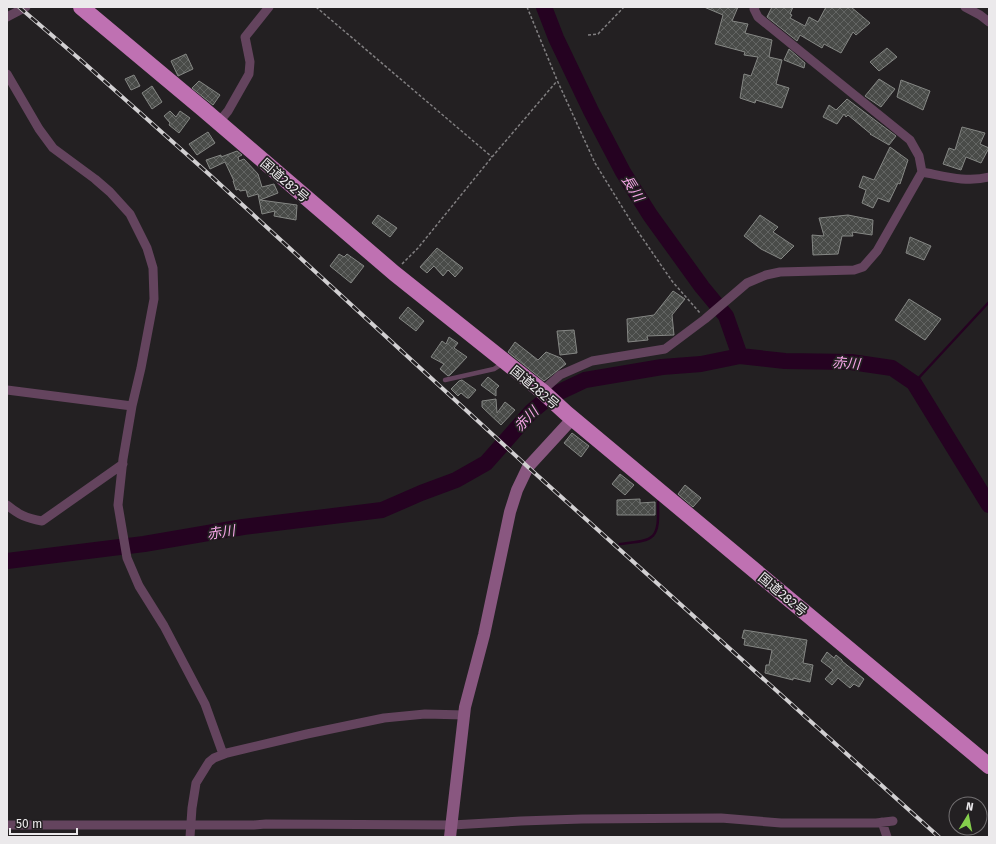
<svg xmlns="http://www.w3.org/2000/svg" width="996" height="844" font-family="'Fira Sans','Noto Sans JP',sans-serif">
	<defs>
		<pattern id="building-cross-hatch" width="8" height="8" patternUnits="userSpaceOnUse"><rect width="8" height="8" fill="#494b48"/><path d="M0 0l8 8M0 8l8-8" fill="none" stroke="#636563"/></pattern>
	</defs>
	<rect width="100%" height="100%" fill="#232022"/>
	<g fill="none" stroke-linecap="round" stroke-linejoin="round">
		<path stroke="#250221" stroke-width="2.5" d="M914 383 989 302
			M620 544C656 540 659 540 658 502"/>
		<path stroke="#250221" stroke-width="16" d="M544 7 556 38 591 111 623 172 650 215 702 287 726 316 740 356
			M7 561 144 544 243 527 382 510 421 493 456 480 486 463 531 412 549 397 585 380 662 367 701 364 740 356 785 361 851 362 892 368 914 383 989 505"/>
	</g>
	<path fill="url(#building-cross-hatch)" stroke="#858784" d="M704 7H738L732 21 748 24 745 33 772 40 769 57 782 60 776 84 789 88 782 108 756 100 755 103 740 98 744 74 751 76 758 57 744 55 745 52 715 44 723 15Z
		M772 7H793L790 14 792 15 790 18 805 26 809 17 818 22 826 7H851L870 23 856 35 853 32 841 53 824 44 822 48 800 35 797 41 767 17Z
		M887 48 897 57 879 71 870 62Z
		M789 49 805 63 804 68 784 60Z
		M186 54 193 69 178 76 171 61Z
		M134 75 140 86 131 90 125 79Z
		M879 79 895 89 881 107 865 96Z
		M901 80 930 91 923 110 897 97Z
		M199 81 220 95 213 105 192 88Z
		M152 86 162 102 152 109 142 93Z
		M847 99 896 136 889 145 870 134H871L848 115 846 117 844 114 837 124 823 117 829 105 836 110Z
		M170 111 176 117 180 111 190 118 179 133 169 125 170 123 164 116Z
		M962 127 985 133 980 144 989 148 981 163 966 157 961 170 943 164 949 148 955 150Z
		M208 132 215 143 197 155 189 144Z
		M890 147 908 160 900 184 898 183 889 202 878 198 873 208 862 203 866 190 859 187 863 176 874 180Z
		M237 151 242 155 238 157 239 161 244 159 258 174 262 187 274 184 278 193 260 200 297 205 296 220 274 216 275 211 262 214 258 194 248 197 246 190 240 191 239 189 236 190 233 181H234L225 162 210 169 206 160 221 155V157Z
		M378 215 397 228 390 237 372 223Z
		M760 215 778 227 773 232 794 246 781 259 761 249 744 236Z
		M848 215 873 220 872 235 852 232 853 236H842L838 254 813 255 812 235 824 236 819 218Z
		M910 237 931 246 924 260 906 253Z
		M437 248 463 268 455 277 448 270 443 276 434 266 427 273 420 267Z
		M339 254 344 257 347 254 364 266 351 283 330 266Z
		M673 291 685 299 672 315 674 335 647 336 648 340 628 342 627 319 654 315Z
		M909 299 941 319 925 340 895 320Z
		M408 307 424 321 416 331 399 318Z
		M574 330 577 353 560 355 557 331Z
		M449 337 458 343 454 348 467 357 450 375 448 376 440 369 444 364 431 357 442 341 446 344Z
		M515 342 538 360 546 352 561 358 566 364 544 381 508 352Z
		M488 377 499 386 496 389V396L481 385Z
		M462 380 476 390 469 398H467L461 393 458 396 451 389 459 381Z
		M496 399 497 413 505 402 515 410 501 425 482 407V401Z
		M572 433 589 446 581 457 564 443Z
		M620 474 634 485 625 495 612 484Z
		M685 485 701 498 693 507 678 494Z
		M640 499V503L655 502V515H617V500Z
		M744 630 807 640 803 663 813 665 810 682 793 678V680L765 673 766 665H769L772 650 744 645 745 639 742 638Z
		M827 652 834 658 836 655 842 660V661L864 679 859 687 854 684 850 688 838 678 832 685 825 679 833 670 821 661Z"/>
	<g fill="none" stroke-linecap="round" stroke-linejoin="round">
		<path stroke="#817f81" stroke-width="1.5" stroke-dasharray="3 2" stroke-linecap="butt" d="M316 7 492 157
			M527 7 557 80 595 163 632 223 672 281 700 313
			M588 35 598 34 624 7
			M402 264 418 248 492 157 557 81"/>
		<path stroke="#64445e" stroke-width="4.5" d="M445 380 494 369 502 364"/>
		<path stroke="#64445e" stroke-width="9" d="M965 7 980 15 989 22
			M7 17 26 7
			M7 74 39 129 53 148 95 179 110 192 130 214 147 248 153 268 154 299 141 368 132 406 123 459 118 505 127 558 139 586 164 626 205 704 223 754
			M218 123 228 111 249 74 250 62 245 37 269 7
			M922 172C944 176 967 183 989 177
			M7 390 132 406
			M542 391 560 375 592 361 665 349 705 319 747 283 766 275 780 272 854 270 863 267 877 251 922 172 919 156 910 140 758 17 754 9 755 7
			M7 505C19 515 26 518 42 521L123 464
			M882 822 887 837
			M7 825H254L266 824 452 825 521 821 582 819 721 818 781 823H876L893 821
			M190 837 192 808 196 783 209 762 214 758 227 753 307 734 384 718 425 714 465 715"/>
		<path stroke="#895780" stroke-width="12" d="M450 837 465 707 484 635 510 512 517 490 528 467 573 418"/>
		<path stroke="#bf71b2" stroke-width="16" d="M81 7 203 109 394 273 542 391 566 413 989 766"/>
		<defs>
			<path id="rail" d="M19 7 83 62 211 176 528 467 939 837"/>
		</defs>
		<use href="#rail" stroke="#d1cfd1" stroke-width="4"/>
		<use href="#rail" stroke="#232022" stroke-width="2.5" stroke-dasharray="8" stroke-linecap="butt"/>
	</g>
	<g text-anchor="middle" stroke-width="3.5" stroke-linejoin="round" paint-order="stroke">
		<g font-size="13" fill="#ebe9eb" stroke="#232022">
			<text transform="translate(285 180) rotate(41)" y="5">国道282号</text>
			<text transform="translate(535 387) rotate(40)" y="5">国道282号</text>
			<text transform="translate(783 594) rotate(40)" y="5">国道282号</text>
		</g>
		<g font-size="14" font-style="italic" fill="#f8a7e9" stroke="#232022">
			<text transform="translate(633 188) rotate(58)" y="5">長川</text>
			<text transform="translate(846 363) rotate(4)" y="5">赤川</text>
			<text transform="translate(526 419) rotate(-46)" y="5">赤川</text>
			<text transform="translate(221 532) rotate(-8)" y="5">赤川</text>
		</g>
	</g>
	<rect width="996" height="844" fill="none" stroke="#ebe9eb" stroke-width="16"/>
	<g transform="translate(968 816) rotate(10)"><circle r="19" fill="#232022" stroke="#737072"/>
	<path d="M0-3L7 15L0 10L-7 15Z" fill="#85cf4c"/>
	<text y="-6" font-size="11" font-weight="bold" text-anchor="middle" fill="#ebe9eb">N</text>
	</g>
	<path d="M10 828v6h67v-6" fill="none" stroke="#ebe9eb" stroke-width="2"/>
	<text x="16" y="828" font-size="12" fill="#ebe9eb" stroke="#232022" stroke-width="3" paint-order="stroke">50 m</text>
</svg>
